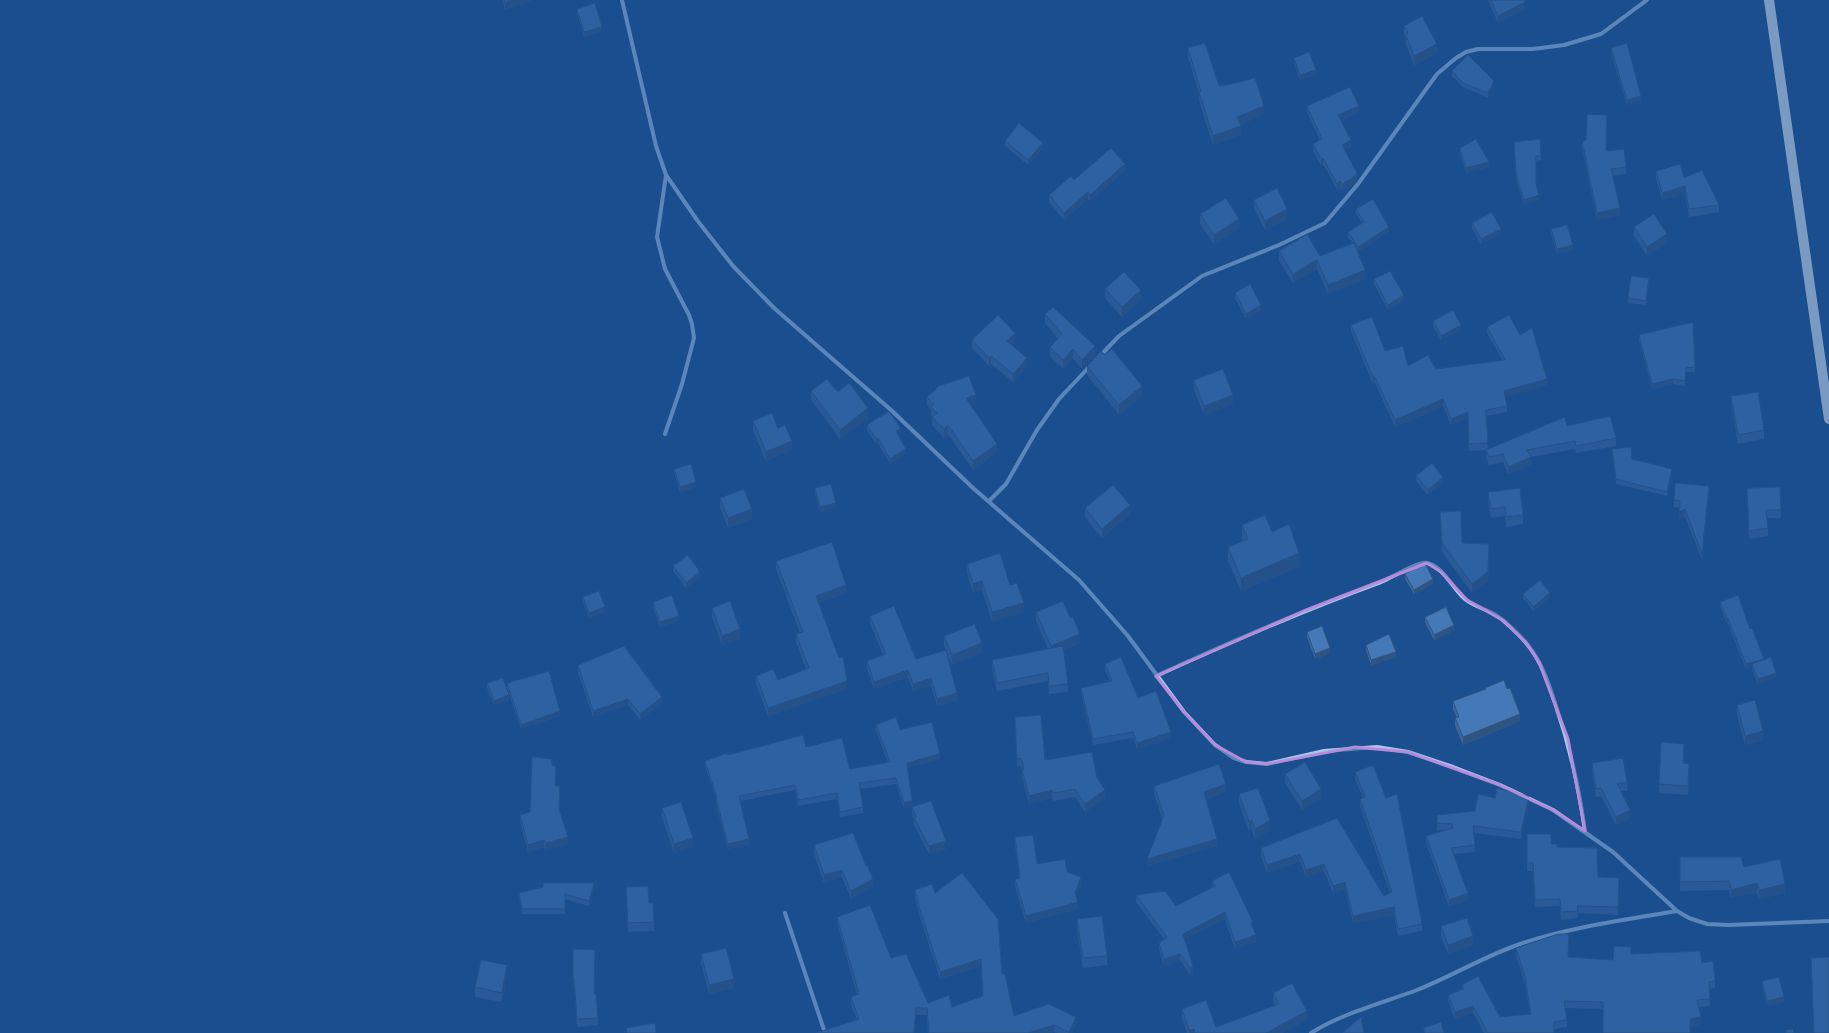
<svg xmlns="http://www.w3.org/2000/svg" width="1829" height="1033" font-family="Ubuntu,sans-serif">
	<rect width="100%" height="100%" fill="#1b4f8f"/>
	<g fill="none" stroke-linecap="round" stroke-linejoin="round">
		<path stroke="#a9c9ee" stroke-width="4" d="M622 0 656 146 666 175 697 220 733 266 774 308 891 410 973 488 1079 580 1128 636 1184 712 1215 745 1234 758 1246 762 1267 764 1324 751 1377 747 1408 752 1453 767 1500 785 1553 810 1613 852 1677 911 1689 918 1707 924 1728 925 1829 921
			M1100 356 1119 336 1202 276 1279 245 1325 223 1358 184 1437 74 1456 58 1466 52 1478 49H1533L1564 45 1601 34 1647 0
			M665 434 682 384 694 338 692 324 689 315 665 269 657 237 666 175
			M989 501 1006 484 1037 430 1059 399 1091 365
			M1156 676C1230 642 1304 610 1381 582 1391 578 1418 561 1427 563 1443 566 1453 589 1465 599 1477 609 1492 609 1505 622 1513 629 1521 636 1527 644 1542 662 1549 684 1556 706 1570 747 1579 788 1585 831
			M785 913 825 1033
			M1311 1033C1343 1013 1382 1003 1417 990 1452 976 1485 956 1520 944 1571 927 1624 920 1677 911"/>
		<path stroke="#f0f6ff" stroke-width="10" d="M1769 0 1829 419"/>
	</g>
	<path fill="#3a679d" d="M502 0H532L505 10Z
		M1488 0H1524L1525 9 1498 23Z
		M577 9 602 31 584 37 577 13Z
		M1404 26 1437 53 1414 66 1406 45V38L1404 35Z
		M1188 48 1219 86H1224L1264 114 1240 125 1241 135 1213 145 1199 101V93L1188 57Z
		M1611 48 1641 101 1627 105 1611 53Z
		M1294 58 1316 74 1300 80 1294 62Z
		M1452 71 1494 85 1488 98 1463 87 1452 76Z
		M1307 106 1359 112 1340 121 1351 147 1344 150 1357 180 1353 185 1342 190 1340 188 1337 190 1323 164 1321 165 1313 151V144L1320 140 1307 112Z
		M1005 141 1043 148 1028 165 1005 146Z
		M1582 141 1607 151 1626 167V174L1613 176 1620 215 1597 220 1582 147Z
		M1514 142 1541 156V160L1536 161V184L1539 200 1524 205 1516 179Z
		M1460 148 1489 167 1466 173 1460 153Z
		M1125 171 1090 201 1088 199 1064 220 1049 202V195L1074 180Z
		M1656 171 1684 178 1719 205V212L1689 217 1685 194 1662 200 1656 178Z
		M1254 200 1287 219 1265 230 1254 209Z
		M1356 209 1389 231 1358 252 1356 248 1365 279 1328 294 1317 269 1293 283 1279 261V251L1320 256 1353 243 1348 237V232L1362 223 1356 214Z
		M1200 214 1239 228 1214 245 1200 224Z
		M1472 223 1501 234 1481 244 1472 228Z
		M1634 227 1667 243 1647 256 1634 236Z
		M1551 229 1573 250 1557 254 1551 234Z
		M1374 279 1404 300 1388 310 1374 284Z
		M1649 282 1646 305 1628 303V298Z
		M1105 289 1141 299 1122 317 1105 298Z
		M1235 293 1261 310 1246 318 1235 298Z
		M1045 314 1095 356 1082 369 1073 358 1063 369 1050 356V347L1058 339 1045 323Z
		M1433 321 1461 330 1441 340 1433 326Z
		M1693 322 1695 372H1686L1685 386 1673 384 1652 389 1639 340V335Z
		M1351 325 1385 351 1408 366 1436 369 1502 360 1487 333V327L1547 385 1505 397 1507 406V412L1486 416 1488 449 1567 426 1616 438V446L1576 453 1575 449 1530 457 1531 465 1508 474 1503 462 1489 465 1486 458 1487 450 1469 451 1468 418 1451 425 1443 406 1395 427 1375 383 1373 384 1351 331Z
		M972 340 1015 342 1011 345 1027 366 1013 382 991 364 989 366 972 348Z
		M1105 355 1142 396 1119 415 1087 375V366Z
		M1194 380 1233 404 1204 415 1194 390Z
		M811 391 838 392 868 418 840 439 811 400Z
		M1731 396 1764 430V439L1738 444 1731 404Z
		M927 397 976 404 971 405 997 452 973 470 948 434 944 438 932 425V417L931 415V410L927 405Z
		M753 421 778 428 792 450 766 461 753 431Z
		M867 425 901 433 898 435 906 454 890 464 878 443 876 444 867 430Z
		M1612 449 1632 459 1672 474 1667 496 1616 484Z
		M674 469 696 487 680 492 674 473Z
		M1416 476 1443 482 1428 495 1416 481Z
		M815 488 836 508 820 512 815 493Z
		M1747 488 1781 510V518H1767L1768 528V536L1749 539Z
		M1488 492 1523 515V524L1506 527 1505 516 1491 518 1488 501Z
		M1709 493 1702 560 1685 516 1679 518V508L1674 507V500Z
		M720 498 752 519 728 528 720 508Z
		M1085 508 1130 514 1102 538 1085 518Z
		M1440 512 1462 543 1489 553 1488 581 1472 593 1442 552Z
		M1242 525 1272 532 1299 567 1241 591 1228 561V547L1243 541 1242 539Z
		M776 561 846 593 819 603 847 689 768 716 756 684V676L778 680 806 669 796 642V634L800 633 776 569Z
		M967 564 1024 612 992 622 982 590 973 593 967 573Z
		M673 566 700 577 686 588 673 571Z
		M1405 574 1433 584 1414 594 1405 579Z
		M1523 594 1550 597 1533 611 1523 598Z
		M583 597 605 612 589 618 583 602Z
		M653 602 679 621 660 627 653 607Z
		M1720 602 1750 629 1764 660 1776 677 1758 684 1752 669V667L1746 669 1728 623 1727 624 1720 606Z
		M712 608 740 639 722 645 712 617Z
		M1036 612 1080 643 1064 650 1068 684V692L1049 694 1048 681 997 691 992 668V660L1048 649 1036 621Z
		M870 616 916 659 957 701 937 706 931 686 913 691 908 677 874 689 867 668V661L883 655 870 623Z
		M1425 617 1454 630 1434 640 1425 622Z
		M1307 632 1330 653 1315 659 1307 637Z
		M944 636 982 653 952 665 944 646Z
		M1366 645 1396 657 1371 665 1366 650Z
		M1105 664 1138 698 1171 738 1137 749 1133 738 1093 745 1081 694V688L1110 681 1105 670Z
		M578 665 662 703 640 720 628 705 593 717 578 672Z
		M487 683 509 700 494 705 487 688Z
		M507 683 560 716 521 729 507 688Z
		M1485 688 1520 721 1463 745 1455 726V718H1457L1453 709V701L1485 690Z
		M1737 705 1763 741 1745 745 1737 714Z
		M1015 717 1045 760 1097 778 1105 798 1085 812 1075 797 1053 801 1052 798 1029 804 1022 777V769L1021 766 1017 767Z
		M876 725 900 730 940 759 907 768 912 806 904 808 896 784 860 789 863 807V813L840 817 837 799 798 806 795 790 740 801 749 844 728 849 716 804V798L705 766V761L728 755 806 747 850 769 888 763 876 730Z
		M1684 753V763L1689 773 1688 795 1659 793V784Z
		M1592 763 1627 783V791H1621L1630 818 1616 825 1601 796 1596 797 1592 771Z
		M552 765 556 773 555 786 560 793 559 810 568 844 546 851 544 847 528 852 520 822V815L530 812Z
		M1355 772 1422 924V931L1398 936 1394 915 1353 923 1345 889 1333 893 1324 871 1306 877 1300 861 1267 873 1261 856V848L1337 818 1384 896 1390 893 1360 806V799L1363 798 1355 779Z
		M1285 774 1321 798 1302 810 1285 783Z
		M1154 786 1226 792 1206 799 1217 846 1147 866 1162 818 1154 793Z
		M1239 794 1270 830 1255 839 1252 830 1249 831 1239 804Z
		M1495 798 1529 803 1521 839 1474 833 1475 852 1454 854 1468 900 1449 907 1426 842V836L1445 830H1437V815L1475 811Z
		M912 807 946 849 929 854 914 825V819L912 815Z
		M662 808 693 847 674 853 662 817Z
		M1527 834 1551 844 1598 877 1619 885 1618 915 1578 913V918L1561 920 1560 906 1535 907 1533 871H1527Z
		M1015 837 1037 864 1067 872 1081 884 1076 896 1078 909 1026 923 1015 886V879L1019 878 1015 844Z
		M814 845 873 887 851 899 842 877 824 883 814 853Z
		M1680 857 1744 867 1785 893 1759 899 1757 892 1731 898 1729 890 1680 891Z
		M1212 881 1253 928 1256 942 1235 949 1225 919 1184 939 1193 973 1190 975 1180 960 1164 966 1159 950V943L1164 939 1136 902V895L1176 906 1212 887Z
		M594 887 589 906 565 899V914H522L519 897V893Z
		M626 887 654 922V931L628 932Z
		M915 890 935 893 1002 974 1014 1016 1076 1024 1072 1033H1057L1054 1032 1049 1033H928L927 1015H916L857 1020 851 1004V997L857 995 837 923V917L891 958 928 1003 952 1007 983 996 981 966 940 979 920 917 915 897Z
		M1077 919 1107 956V965L1083 968 1077 929Z
		M1441 926 1473 945 1448 954 1441 936Z
		M1516 948 1569 957 1613 960 1631 954 1702 963 1715 981V988L1709 989 1710 1006 1699 1007 1701 1024 1690 1026 1603 1009 1565 1008 1567 1020V1027L1554 1029V1033H1484L1473 1013 1455 1019 1448 1001V995L1462 989V985L1500 1017 1530 1014 1525 984 1516 955Z
		M573 949 594 994 598 1018V1025L577 1027 574 985H573Z
		M701 954 734 988 709 994 701 963Z
		M507 974 502 1002 475 997V987Z
		M1762 981 1784 1002 1767 1006 1762 986Z
		M1273 993 1307 1020 1282 1033H1187L1182 1018V1009L1216 1027 1275 1006 1273 1001Z"/>
	<path fill="#305480" d="M513 0H532L505 10V3Z
		M1525 2V9L1498 23V16Z
		M602 27V31L584 37V32Z
		M1437 44V53L1414 66V56Z
		M1316 70V74L1300 80V75Z
		M1494 81V85L1488 98V93Z
		M1641 96V101L1627 105V100Z
		M1264 106V114L1237 126V117Z
		M1359 106V112L1338 122V115Z
		M1241 126V135L1213 145V136Z
		M1351 140V147L1342 152V145Z
		M1043 143V148L1028 165V160Z
		M1323 158V164L1321 165V159Z
		M1489 162V167L1466 173V168Z
		M1125 164V171L1090 201V195Z
		M1357 173V180L1353 185 1342 190V184Z
		M1340 181V188L1337 190V184Z
		M1685 186V194L1662 200V193Z
		M1088 192V199L1064 220V213Z
		M1539 195V200L1524 205V200Z
		M1620 208V215L1597 220V213Z
		M1287 209V219L1265 230V221Z
		M1239 219V228L1214 245V235Z
		M1389 227V231L1358 252V247Z
		M1501 229V234L1481 244V239Z
		M1667 234V243L1647 256V247Z
		M1573 245V250L1557 254V249Z
		M1317 260V269L1293 283V274Z
		M1365 270V279L1328 294V285Z
		M1141 290V299L1122 317V307Z
		M1404 295V300L1388 310V305Z
		M1261 305V310L1246 318V314Z
		M1461 325V330L1441 340V336Z
		M1015 333V342L1007 349V341Z
		M1095 346V356L1082 369V360Z
		M1073 349V358L1063 369V360Z
		M991 356V364L989 366V358Z
		M1027 358V366L1013 382V374Z
		M1373 377H1375V383L1373 384Z
		M1547 379V385L1504 398V391Z
		M1673 379V384L1652 389V384Z
		M1142 386V396L1119 415V405Z
		M976 395V404L966 407V398Z
		M1233 395V404L1204 415V406Z
		M1443 399V406L1395 427V420Z
		M868 408V418L840 439V430Z
		M1468 412V418L1451 425V419Z
		M948 425V434L944 438V429Z
		M901 429V433L896 436V431Z
		M878 438V443L876 444V439Z
		M792 441V450L766 461V452Z
		M997 444V452L973 470V461Z
		M906 449V454L890 464V459Z
		M1531 457V465L1508 474V467Z
		M1672 469V474L1667 496V492Z
		M1443 477V482L1428 495V490Z
		M696 482V487L680 492V487Z
		M1709 486V493L1702 560V554Z
		M836 503V508L820 512V507Z
		M1130 505V514L1102 538V529Z
		M752 509V519L728 528V518Z
		M1685 509V516L1679 518V512Z
		M1489 544 1488 581 1472 593V584Z
		M1299 553V567L1241 591V578Z
		M700 572V577L686 588V583Z
		M1433 579V584L1414 594V590Z
		M982 581V590L973 593V584Z
		M846 585V593L816 604V596Z
		M1550 593V597L1533 611V607Z
		M1024 603V612L992 622V612Z
		M605 607V612L589 618V613Z
		M679 616V621L660 627V622Z
		M1728 618V623L1727 624V619Z
		M1454 625V630L1434 640V635Z
		M740 629V639L722 645V636Z
		M1080 634V643L1051 656V646Z
		M982 643V653L952 665V655Z
		M1330 648V653L1315 659V654Z
		M1396 652V657L1371 665V660Z
		M1764 659V663L1752 664V667L1746 669V664Z
		M908 670V677L874 689V682Z
		M1776 673V677L1758 684V679Z
		M931 678V686L913 691V684Z
		M847 681V689L768 716V708Z
		M957 693V701L937 706V699Z
		M509 695V700L494 705V701Z
		M662 697V703L640 720V714Z
		M628 699V705L593 717V711Z
		M560 711V716L521 729V725Z
		M1520 714V721L1463 745V737Z
		M1763 731V741L1745 745V736Z
		M1171 732V738L1137 749V743Z
		M940 754V759L907 768V763Z
		M1689 764V773L1688 795V786Z
		M1226 784V792L1204 799V792Z
		M1321 789V798L1302 810V801Z
		M1052 790V798L1029 804V796Z
		M1105 790V798L1085 812V804Z
		M1529 796V803L1521 839V832Z
		M912 801V806L904 808V803Z
		M1630 810V818L1616 825V817Z
		M1252 820V830L1249 831V822Z
		M1270 820V830L1255 839V829Z
		M568 837V844L546 851V843Z
		M693 838V847L674 853V844Z
		M749 839V844L728 849V844Z
		M1217 839V846L1147 866V859Z
		M544 840V847L528 852V845Z
		M946 841V849L929 854V846Z
		M1300 854V861L1267 873V865Z
		M1324 864V871L1306 877V870Z
		M842 870V877L824 883V875Z
		M1081 877V884L1075 900V893Z
		M873 879V887L851 899V891Z
		M1345 882V889L1333 893V886Z
		M594 883V887L589 906V901Z
		M1757 883V892L1731 898V890Z
		M1785 884V893L1759 899V890Z
		M1468 893V900L1449 907V900Z
		M1078 902V909L1026 923V916Z
		M1394 907V915L1353 923V916Z
		M1225 912V919L1183 940V934Z
		M1256 935V942L1235 949V942Z
		M1473 936V945L1448 954V945Z
		M1180 954V960L1164 966V959Z
		M981 959V966L940 979V972Z
		M507 965V974L502 1002V993Z
		M1193 966V973L1190 975V968Z
		M734 979V988L709 994V985Z
		M1784 997V1002L1767 1006V1001Z
		M1473 1006V1013L1455 1019V1012Z
		M1307 1011V1020L1282 1033H1266Z
		M1076 1017V1024L1072 1033H1069Z
		M1701 1017V1024L1690 1026V1019Z
		M1054 1025V1032L1049 1033H1028Z
		M1194 1029V1033H1189V1030Z"/>
	<path fill="#4478b7" stroke="#305480" d="M504 0H513L505 3Z
		M1491 0H1524L1525 2 1498 16Z
		M595 3 602 27 584 32 577 9Z
		M1422 16 1437 44 1414 56 1406 35 1408 33 1404 26Z
		M1205 43 1219 86 1224 84 1223 86 1255 78 1264 106 1237 117 1241 126 1213 136 1199 92H1201L1188 48Z
		M1627 43 1641 96 1627 100 1611 48Z
		M1309 52 1316 70 1300 75 1294 58Z
		M1468 55 1494 81 1488 93 1463 83 1452 71Z
		M1350 87 1359 106 1338 115 1351 140 1342 145 1357 173 1353 178 1342 184 1340 181 1337 184 1323 158 1321 159 1313 144 1322 139 1307 106Z
		M1587 114 1607 115 1606 151 1624 149 1626 167 1611 169 1620 208 1597 213 1582 141 1586 140Z
		M1019 123 1043 143 1028 160 1005 141Z
		M1476 139 1489 162 1466 168 1460 148Z
		M1540 139 1541 156H1536V184L1539 195 1524 200 1516 174 1514 142Z
		M1111 148 1125 164 1090 195 1088 192 1064 213 1049 195 1071 176 1074 180Z
		M1680 164 1684 178 1702 170 1719 205 1689 209 1685 186 1662 193 1656 171Z
		M1277 188 1287 209 1265 221 1254 200Z
		M1226 198 1239 219 1214 235 1200 214Z
		M1373 199 1389 227 1358 247 1348 232 1364 222 1356 209Z
		M1492 212 1501 229 1481 239 1472 223Z
		M1654 214 1667 234 1647 247 1634 227Z
		M1567 225 1573 245 1557 249 1551 229Z
		M1307 234 1320 256 1354 243 1365 270 1328 285 1317 260 1293 274 1279 251Z
		M1390 271 1404 295 1388 305 1374 279Z
		M1124 272 1141 290 1122 307 1105 289Z
		M1631 276 1649 278 1646 301 1628 298Z
		M1250 284 1261 305 1246 314 1235 293Z
		M1053 307 1095 346 1082 360 1073 349 1063 360 1050 347 1062 334 1045 314Z
		M1453 310 1461 325 1441 336 1433 321Z
		M998 315 1015 333 1007 341 1027 358 1013 374 991 356 989 358 972 340Z
		M1509 315 1520 335 1532 328 1547 379 1504 391 1507 406 1486 410 1488 443 1469 444 1468 412 1451 419 1443 399 1395 420 1375 377H1373L1351 325 1372 317 1385 351 1403 346 1408 366 1428 355 1436 369 1505 360 1487 327Z
		M1693 322 1695 367 1686 368 1685 381 1673 379 1652 384 1639 335Z
		M1112 349 1142 386 1119 405 1087 366 1101 351 1105 355Z
		M1223 369 1233 395 1204 406 1194 380Z
		M969 376 976 395 966 398 997 444 973 461 948 425 944 429 932 417 937 413 931 407 934 404 927 397 939 386Z
		M827 379 838 392 849 383 868 408 840 430 811 391Z
		M1758 392 1764 430 1738 435 1731 396Z
		M889 411 901 429 896 431 906 449 890 459 878 438 876 439 867 425Z
		M772 413 778 428 785 425 792 441 766 452 753 421Z
		M1610 416 1616 438 1576 446 1575 441 1527 450 1531 457 1508 467 1503 454 1489 457 1486 450 1565 417 1567 426Z
		M1631 447 1632 459 1672 469 1667 492 1616 479 1612 449Z
		M1432 463 1443 477 1428 490 1416 476Z
		M691 464 696 482 680 487 674 469Z
		M1675 483 1709 486 1702 554 1685 509 1679 512 1680 501 1674 500Z
		M831 484 836 503 820 507 815 488Z
		M1113 485 1130 505 1102 529 1085 508Z
		M1780 487 1781 510H1766L1768 528 1749 531 1747 488Z
		M1520 488 1523 515 1506 517 1505 507 1491 509 1488 492Z
		M744 489 752 509 728 518 720 498Z
		M1461 511 1462 543 1489 544 1488 572 1472 584 1442 543 1440 512Z
		M1265 515 1272 532 1289 524 1299 553 1241 578 1228 547 1248 539 1242 525Z
		M832 542 846 585 816 596 839 658 843 657 847 681 768 708 756 676 773 669 778 680 809 668 796 634 803 632 776 561Z
		M1000 553 1010 585 1017 583 1024 603 992 612 982 581 973 584 967 564Z
		M688 555 700 572 686 583 673 566Z
		M1425 563 1433 579 1414 590 1405 574Z
		M1540 580 1550 593 1533 607 1523 594Z
		M599 591 605 607 589 613 583 597Z
		M672 595 679 616 660 622 653 602Z
		M1738 595 1750 629 1752 628 1764 659 1746 664 1728 618 1727 619 1720 602Z
		M730 601 740 629 722 636 712 608Z
		M1063 601 1070 618 1073 617 1080 634 1051 646 1036 612Z
		M894 606 916 659 946 650 957 693 937 699 931 678 913 684 908 670 874 682 867 661 886 654 870 616Z
		M1446 607 1454 625 1434 635 1425 617Z
		M975 624 982 643 952 655 944 636Z
		M1322 626 1330 648 1315 654 1307 632Z
		M1389 634 1396 652 1371 660 1366 645Z
		M624 646 662 697 640 714 628 699 593 711 578 665Z
		M1063 646 1068 684 1049 686 1048 673 997 683 992 660Z
		M1121 657 1138 698 1156 691 1171 732 1137 743 1133 732 1093 739 1081 688 1112 681 1105 664Z
		M1771 657 1776 673 1758 679 1752 664Z
		M549 671 560 711 521 725 507 683Z
		M503 678 509 695 494 701 487 683Z
		M1504 680 1507 689 1510 688 1520 714 1463 737 1455 718 1459 717 1453 701 1486 689 1485 688Z
		M1755 700 1763 731 1745 736 1737 705Z
		M1041 715 1045 760 1092 752 1097 778 1105 790 1085 804 1075 789 1053 793 1052 790 1029 796 1022 769H1024L1021 758 1017 759 1015 717Z
		M896 717 900 730 932 722 940 754 907 763 912 801 904 803 896 778 859 783 863 807 840 812 837 793 798 800 795 785 739 796 749 839 728 844 716 798H717L705 761 727 753 728 755 803 735 806 747 842 738 850 769 890 762 876 725Z
		M1661 742 1684 744 1683 763 1689 764 1688 786 1659 784Z
		M532 757 552 759V765L556 766 555 786H560L559 809 568 837 546 843 544 840 528 845 520 815 530 812Z
		M1623 758 1627 783H1617L1630 810 1616 817 1601 788 1596 789 1592 763Z
		M1305 762 1321 789 1302 801 1285 774Z
		M1219 764 1226 784 1204 792 1217 839 1147 859 1164 815 1154 786Z
		M1373 765 1386 798 1397 794 1422 924 1398 929 1394 907 1353 916 1345 882 1333 886 1324 864 1306 870 1300 854 1267 865 1261 848 1337 818 1384 896 1392 892 1360 799 1365 797 1355 772Z
		M1258 788 1270 820 1255 829 1252 820 1249 822 1239 794Z
		M1497 788 1529 796 1521 832 1473 826 1475 845 1451 848 1468 893 1449 900 1426 836 1453 828 1452 824 1437 823V815L1475 811 1478 794 1495 798Z
		M931 801 946 841 929 846 914 818 916 817 912 807Z
		M681 802 693 838 674 844 662 808Z
		M853 833 866 866 867 865 873 879 851 891 842 870 824 875 814 845Z
		M1527 834H1551V844H1557V847L1597 848 1598 877 1619 878 1618 907 1577 906 1578 911 1561 912 1560 899 1535 900 1533 863H1527Z
		M1033 835 1037 864 1065 859 1067 872 1081 877 1075 893 1078 902 1026 916 1015 879 1020 878 1015 837Z
		M1680 857H1741L1744 867 1780 859 1785 884 1759 890 1757 883 1731 890 1729 881 1680 882Z
		M1229 872 1253 922 1251 923 1256 935 1235 942 1225 912 1183 934 1193 966 1190 968 1180 954 1164 959 1159 943 1167 937 1136 895 1165 891 1176 906 1215 886 1212 881Z
		M962 873 998 919 1002 974H1005L1014 1016 1049 1004 1076 1017 1069 1032 1054 1025 1028 1033H929L927 1008H916L914 1033H816L859 1019 851 997 859 994 837 917 870 905 891 958 906 954 928 1003 949 995 952 1007 983 996 981 959 940 972 920 910 915 890 932 884 935 893Z
		M543 883H594L589 901 565 894V909H522L519 893 543 887Z
		M648 886 649 903H653L654 922 628 923 626 887Z
		M1102 916 1107 956 1083 958 1077 919Z
		M1467 918 1473 936 1448 945 1441 926Z
		M1558 934H1569L1568 957 1613 960 1614 946 1631 947V954L1700 951 1702 963 1713 961 1715 981 1709 982 1710 999 1697 1000 1701 1017 1690 1019V1033H1603V1002L1564 1001 1567 1020 1554 1022V1033H1488L1473 1006 1455 1012 1448 995 1464 989 1462 985 1478 976 1500 1017 1531 1014 1525 977 1516 948Z
		M726 948 734 979 709 985 701 954Z
		M573 949 595 950 594 994H596L598 1018 577 1019 574 978H573Z
		M1829 957V1033H1814L1811 958Z
		M481 960 507 965 502 993 475 987Z
		M1779 977 1784 997 1767 1001 1762 981Z
		M1292 983 1307 1011 1266 1033H1195L1194 1029 1189 1030 1182 1009 1206 1000 1216 1027 1279 1004 1273 993Z
		M1361 1017 1364 1033H1342Z
		M1441 1022 1444 1033H1425L1423 1028Z
		M655 1023 656 1033H627L626 1028Z
		M1793 1029 1794 1033H1786V1030Z"/>
	<path d="M0 0H1829V1033H0ZM1427 563 1441 572 1467 600 1504 621 1527 644 1539 662 1568 739 1585 831 1553 810 1500 785 1408 752 1355 747 1267 764 1246 762 1215 745 1184 712 1156 676 1304 611Z" fill="#1b4f8f" fill-opacity=".55" fill-rule="evenodd"/>
	<path fill="none" stroke="#b68bdc" stroke-width="3" stroke-linejoin="round" d="M1427 563 1441 572 1467 600 1504 621 1527 644 1539 662 1568 739 1585 831 1553 810 1500 785 1408 752 1355 747 1267 764 1246 762 1215 745 1184 712 1156 676 1304 611Z"/>
</svg>
